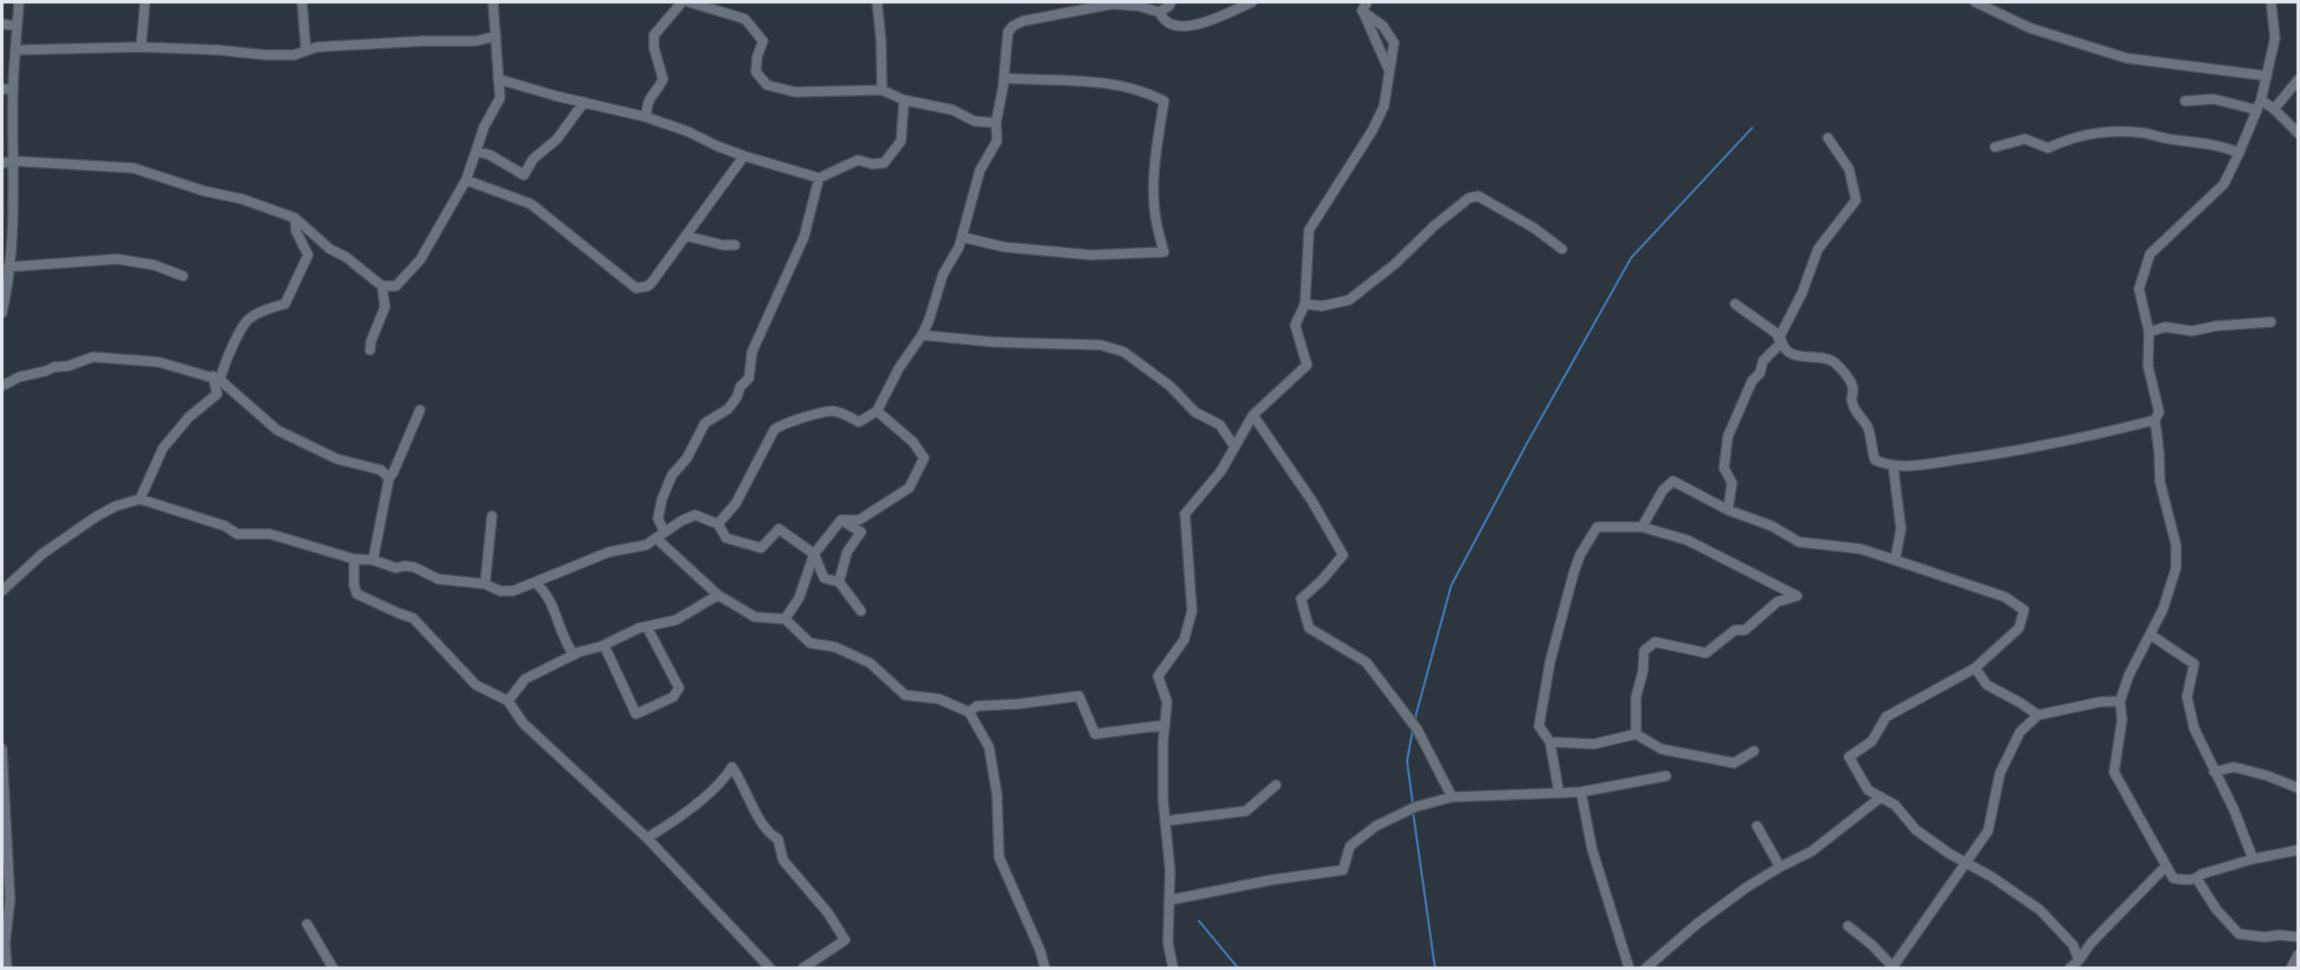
<svg xmlns="http://www.w3.org/2000/svg" width="2300" height="970" font-family="'Asap Condensed',sans-serif">
	<rect width="100%" height="100%" fill="#2d353e"/>
	<g fill="none" stroke-linecap="round" stroke-linejoin="round">
		<path stroke="#3e72a9" stroke-width="2.5" d="M1414 722 1451 586 1526 445 1631 258 1752 128
			M1413 805 1407 761 1413 729
			M1413 812 1435 968
			M1199 921 1238 968"/>
		<defs>
			<path id="minor" d="M302 2 306 51
				M493 2 500 98 484 127 476 151 490 155 524 175 533 159 557 139 584 102
				M689 2 745 19 763 41 757 57 756 72 767 85 795 92 882 90
				M877 2 881 40 882 90 904 100 953 110 974 121 996 123
				M1975 2 2030 28 2126 58 2267 76
				M2271 2 2275 38 2261 100 2239 153 2224 184 2150 254 2139 289 2149 332 2148 366 2159 412 2155 420 2159 452 2160 482 2176 545V568L2163 609 2129 675 2120 701 2122 720 2114 772 2173 878C2184 880 2193 882 2202 874L2253 859 2298 850
				M1159 12C1162 17 1166 22 1171 24 1192 33 1232 11 1252 2
				M1364 14 1388 68
				M2 24 17 26
				M141 47 145 2
				M15 50 141 47 218 50 266 55H294L317 47 424 41H476L496 36
				M498 79 556 96 646 117 689 132 717 146 744 156 819 178 858 160 872 164 884 163 901 141 904 100
				M2 89H13
				M2261 100 2274 109 2298 133
				M2185 101 2214 99 2257 110
				M2274 109 2298 80
				M646 117C648 92 654 98 663 79L654 48V35L682 2
				M1828 138 1849 169 1856 200 1818 249 1802 293 1780 336C1786 368 1816 350 1834 362 1841 368 1852 380 1853 389 1853 395 1850 399 1853 405 1856 414 1864 419 1868 428 1872 438 1871 449 1875 460 1900 471 1928 464 1954 460 2023 451 2088 437 2155 420
				M1995 147 2025 139 2048 148C2080 133 2109 129 2144 133 2154 135 2165 139 2176 140 2198 143 2219 144 2239 153
				M2 163 13 161 133 168 204 191 242 199 295 218 330 249 346 257 382 286 385 307 371 341 370 350
				M466 180 531 204 636 288 648 286 652 282 744 156
				M686 236 723 245H735
				M962 237 1004 247 1091 255 1164 252C1161 242 1158 231 1156 220 1149 181 1158 140 1164 101 1115 75 1057 82 1004 78
				M8 267 117 259 154 265 183 276
				M382 286H396L420 260 466 180 476 151
				M1305 304 1322 306 1349 300 1395 264 1434 226 1469 198 1478 196 1534 228 1562 249
				M2 313C19 239 11 163 13 88 14 59 17 30 19 2
				M2149 332 2165 327 2192 331 2216 326 2271 322
				M922 335 993 342 1101 345 1124 352 1170 386 1195 412 1220 425 1234 446
				M220 380 277 430 337 459 381 470 389 478 373 560
				M2 386 19 377 46 371 54 367 68 366 93 357 159 362 220 380C223 367 239 327 249 319 258 311 274 307 285 304L308 255 296 231 295 218
				M1253 415 1312 501 1343 555 1322 580 1301 599 1309 628 1366 662 1417 729 1452 797
				M1893 465 1901 529 1895 560 2005 597 2024 610 2019 628 1975 668 1987 685 2019 702 2038 715
				M389 478 393 473 420 410
				M140 499 163 448 189 417 217 394 213 376
				M1728 510 1732 483 1724 468 1728 436 1752 381 1760 373 1763 361 1781 343 1776 333 1735 304
				M718 524 736 503 774 430C782 423 822 411 833 411 842 412 851 418 859 422L877 411 899 368 922 335 929 320 943 274 959 247 980 170 997 141 996 123 1003 87 1008 32 1013 26 1023 21 1112 4 1138 6 1159 12 1169 6 1171 2
				M1642 527 1687 540 1797 596 1777 602 1745 630H1735L1706 653 1655 642 1644 651 1643 671 1636 697V734L1661 749 1734 763 1754 751
				M664 532 658 518 662 499 672 475 687 458 705 423 728 409 737 397 740 387 749 378 752 352 804 237 819 178
				M657 539 718 595 755 617 785 619 810 643 835 647 870 663 905 695 939 699 969 712 989 747 997 795 999 857 1040 950 1045 968
				M354 559V585L357 594 398 613 413 618 476 685 508 701 523 723 647 838 770 968
				M535 582C559 604 556 631 574 655
				M839 582 847 552 861 532 841 520
				M485 584 492 516
				M2 591 42 554 97 516 116 506 140 499 225 526 237 534H270L354 559 373 560 396 568 404 566 414 567 438 579 485 584 500 591H513L609 552 646 545 681 521 695 515 718 524 726 538 761 548 779 529 814 554 824 578 839 582 861 611
				M785 619 799 598 814 554 841 520H859L909 488 924 458 913 442 877 411
				M2151 635 2194 664 2187 697 2194 728 2234 810 2253 859
				M604 645 636 714 673 697 679 688 647 627
				M1975 668 1886 717 1872 741 1849 757 1868 790 1895 805 1916 830 1950 854 1992 877 2040 910 2073 945 2079 960
				M508 701 525 679 579 652 602 646 639 628 676 620 718 595
				M969 712 977 706 1018 704 1079 696 1095 734 1165 725
				M1550 742 1594 744 1636 734
				M2 749 10 900 5 943 7 968
				M2214 772 2234 767 2268 776 2298 788
				M1581 792 1666 776
				M1165 821 1246 811 1276 785
				M1757 826 1780 867
				M647 838C675 821 715 795 732 767 747 788 756 827 778 839L783 860 828 913 845 940 803 968
				M2197 879 2216 909 2239 934 2264 937 2280 935 2298 937
				M1170 900 1271 880 1343 870 1350 846 1376 826 1415 807 1452 797 1559 793
				M307 924 333 968
				M1848 926 1872 945 1893 967
				M1173 968 1168 943 1170 870 1163 799V742L1167 702 1158 676 1184 640 1192 611 1185 514 1221 471 1253 415 1307 365 1295 325 1305 304 1309 230 1372 131 1384 106 1394 43 1383 26 1362 11 1367 2
				M1629 968 1592 849 1581 792 1559 793 1550 742 1539 726 1550 662 1573 575 1580 555 1597 527H1642L1663 490 1673 481 1728 510 1772 526 1799 542 1861 549 1895 560
				M1646 968 1698 923 1747 887 1780 867 1812 851 1881 797
				M1892 968 1988 831 2000 773 2020 732 2038 715 2100 702 2120 701
				M2070 968 2079 960 2091 943 2166 866
				M2291 968 2298 955"/>
		</defs>
		<use href="#minor" stroke="#4a5159" stroke-width="12"/>
		<use href="#minor" stroke="#6b747e" stroke-width="9"/>
	</g>
	<rect width="2300" height="970" fill="none" stroke="#e2e8ee" stroke-width="7"/>
</svg>
